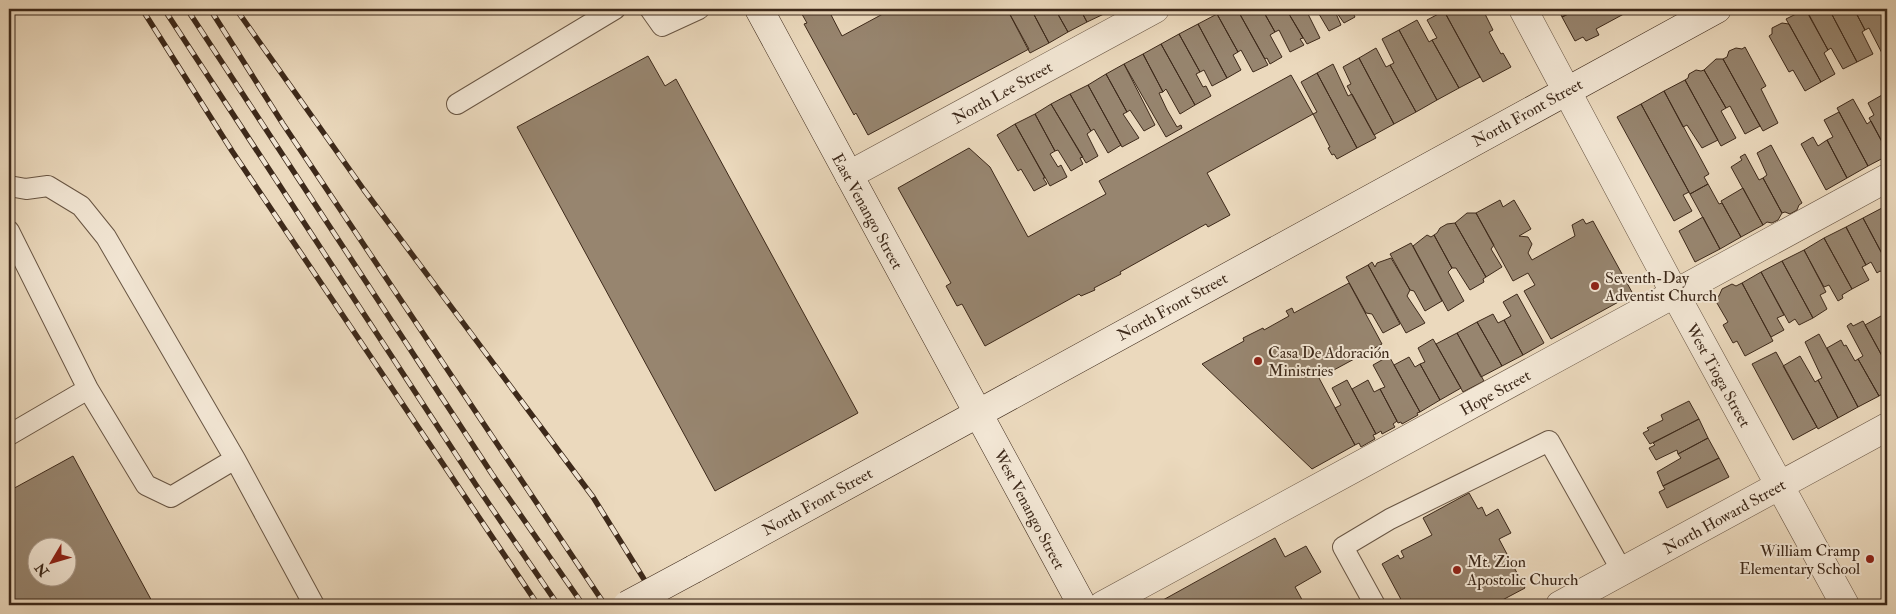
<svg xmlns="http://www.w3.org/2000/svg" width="1896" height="614" font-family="'IM FELL Double Pica',serif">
	<rect width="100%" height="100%" fill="#ebd9bd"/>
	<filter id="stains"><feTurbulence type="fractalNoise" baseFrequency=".004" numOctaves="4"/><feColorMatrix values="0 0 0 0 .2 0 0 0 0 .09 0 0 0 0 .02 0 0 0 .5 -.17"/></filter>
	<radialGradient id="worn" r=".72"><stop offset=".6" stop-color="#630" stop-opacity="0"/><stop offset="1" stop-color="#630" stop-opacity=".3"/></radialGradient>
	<path fill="#97856f" stroke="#3d291a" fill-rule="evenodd" d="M799 9H828L842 36 892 9H1007L1029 49 868 135 856 113 854 115 804 24 807 23Z
		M1007 9H1031L1049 43 1030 53Z
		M1031 9H1055L1068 32 1049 43Z
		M1055 9H1080L1087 22 1068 32Z
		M1080 9H1104L1106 13 1087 22Z
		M1225 9H1237L1268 65 1253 72 1241 50 1238 52 1217 14Z
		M1237 9H1262L1275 32 1270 35 1282 57 1270 64 1267 58 1265 59Z
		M1262 9H1286L1303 38 1300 39 1304 45 1290 52 1279 30 1275 32Z
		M1286 9H1309L1311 12 1308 14 1320 38 1307 44Z
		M1309 9H1334L1341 25 1329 31 1316 9 1311 12Z
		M1334 9H1351L1355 17 1344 23Z
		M1443 9H1476L1479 14 1484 12 1493 30 1489 32 1501 54 1503 53 1511 67 1483 82Z
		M1558 9H1578L1562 17Z
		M1578 9H1633L1596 29 1599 35 1586 41 1583 37 1575 41 1562 17Z
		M1806 9 1828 50 1824 53 1835 74 1821 82 1786 19Z
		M1810 9H1829L1857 62 1843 69 1831 48 1828 50 1808 14Z
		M1829 9H1854L1865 30 1862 32 1873 54 1857 62Z
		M1854 9H1879L1887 25V58L1885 59 1869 28 1865 30Z
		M1879 9H1887V25Z
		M1444 11 1480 77 1459 88 1432 40 1437 38 1427 20Z
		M1217 14 1238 52 1233 55 1241 70 1227 78 1198 24Z
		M1417 20 1429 42 1432 40 1459 88 1437 100 1399 30Z
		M1782 23 1789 24 1821 82 1805 91 1793 70 1789 72 1769 36 1772 34V28Z
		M1198 24 1227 78 1212 86 1204 70 1200 72 1179 34Z
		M1399 30 1437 100 1416 112 1390 65 1394 63 1382 39Z
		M1179 34 1200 72 1196 74 1203 87 1206 86 1211 96 1195 105 1161 44Z
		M1161 44 1195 105 1180 114 1166 89 1163 92 1143 54Z
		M1745 47 1766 86 1761 89 1778 123 1763 131 1723 59 1727 57 1729 51 1736 48 1742 49Z
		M1376 48 1386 67 1390 65 1416 112 1394 124 1359 58Z
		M1143 54 1163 92 1159 93 1167 110 1177 127 1181 125 1182 128 1166 137 1124 64Z
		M648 56 665 86 676 79 858 413 715 491 517 127Z
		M1359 58 1394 124 1374 135 1347 86 1351 84 1343 67Z
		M1716 59H1723L1760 126 1745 134 1730 106 1726 108 1704 70Z
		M1124 64 1155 125 1144 131 1130 110 1127 112 1106 74Z
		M1333 64 1348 96 1352 94 1376 138 1357 148 1317 73Z
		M1696 70 1701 71 1704 70 1726 108 1721 111 1736 138 1721 146 1685 80 1688 78 1689 74Z
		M1317 73 1357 148 1337 159 1334 154 1332 155 1328 148 1330 147 1313 114 1317 112 1301 82Z
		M1106 74 1127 112 1123 114 1139 138 1122 147 1088 85Z
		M1291 75 1313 114 1207 173 1230 215 1208 227 1206 224 1120 272 1121 274 1094 288 1095 290 1081 296 1079 294 985 346 962 304 957 306 946 286 951 283 898 188 969 148 990 167 1028 237 1106 194 1099 181Z
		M1685 80 1718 140 1702 148 1687 125 1683 127 1664 91Z
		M1088 85 1121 145 1108 153 1094 129 1091 131 1070 94Z
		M1664 91 1709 174 1704 177 1708 184 1690 194 1641 104Z
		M1887 91V105L1882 94Z
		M1070 94 1091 131 1087 134 1098 156 1086 163 1051 104Z
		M1882 95 1887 105V151L1869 118 1874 115 1868 103Z
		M1853 99 1867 124 1871 121 1887 151V156L1868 166 1837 108Z
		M1051 104 1083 157 1080 158 1083 164 1071 171 1058 150 1055 151 1035 114Z
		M1641 104 1689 192 1683 195 1692 211 1674 221 1617 117Z
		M1839 112 1868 166 1847 178 1827 140 1833 137 1824 120Z
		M1035 114 1055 151 1050 154 1058 167 1061 165 1067 177 1050 186 1015 124Z
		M1015 124 1045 178H1043L1047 184 1034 191 1021 169 1018 171 997 135Z
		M1813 137 1818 146 1827 140 1847 178 1826 190 1801 144Z
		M1771 145 1802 203 1799 205 1797 210 1790 214 1785 212 1782 213 1763 178 1767 175 1757 153Z
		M1745 154 1759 180 1763 178 1782 213 1778 220 1772 223 1767 222 1763 225 1731 167 1742 160 1740 157Z
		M1708 184 1719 204 1722 203 1741 237 1720 249 1690 194Z
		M1743 188 1763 225 1741 237 1721 201Z
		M1500 200 1503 207 1514 200 1531 229 1519 236 1528 237 1532 244 1528 253 1532 260 1575 236 1572 225 1583 219 1586 224 1593 221 1633 294 1551 339 1524 291 1535 285 1528 273 1513 281 1476 213Z
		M1882 208 1887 217V263L1863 218Z
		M1467 213H1476L1494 245 1491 249 1502 267 1486 277 1455 223Z
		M1703 217 1720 249 1695 262 1679 231Z
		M1863 218 1887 263V269L1882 272 1880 271 1877 273 1871 262 1866 265 1846 227Z
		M1455 223 1486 277 1483 279 1484 282 1470 290 1456 268H1452L1434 235 1437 233 1440 228 1447 224Z
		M1846 227 1866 265 1862 267 1869 280 1852 289 1824 238Z
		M1427 235 1431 237 1434 235 1452 268 1448 272 1464 301 1448 311 1413 246Z
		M1824 238 1852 289 1842 295 1843 298 1838 301 1829 285 1824 287 1804 250Z
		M1411 243 1442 301 1425 311 1414 291 1410 290 1390 254Z
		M1804 250 1826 292 1820 295 1827 309 1813 318 1782 261Z
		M1391 258 1410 290 1407 296 1425 323 1406 333 1368 265 1372 262 1375 267 1377 263Z
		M1782 261 1813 318 1799 325 1795 319 1789 323 1761 272Z
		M1368 265 1400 324 1383 333 1372 314 1366 313 1346 277Z
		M1761 272 1784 315 1777 318 1784 330 1771 337 1742 283Z
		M1349 283 1382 344 1319 378 1355 445 1312 469 1202 364 1244 341 1243 338 1263 328 1264 330 1289 316 1286 311 1292 308 1294 313Z
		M1742 283 1773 341 1745 356 1737 341 1733 343 1723 325 1728 322 1714 298 1719 296 1722 289 1732 284 1736 286Z
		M1517 294 1544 343 1523 355 1504 320 1511 316 1503 302Z
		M1493 314 1498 323 1504 320 1523 355 1502 366 1477 322Z
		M1881 316 1885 321 1887 320V365L1865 325Z
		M1863 321 1887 365V391L1879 396 1858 359 1863 356 1847 326 1851 323 1853 326Z
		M1477 322 1502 366 1481 377 1457 333Z
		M1457 333 1484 381 1463 392 1436 344Z
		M1819 334 1858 407 1838 418 1818 380 1822 378 1805 342Z
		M1433 339 1461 388 1440 400 1420 364 1425 362 1418 348Z
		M1841 340 1844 346 1846 345 1855 361 1858 359 1879 396 1858 407 1827 348Z
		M1776 352 1817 427 1793 440 1752 364Z
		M1389 356 1420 412 1417 413 1418 415 1402 424 1401 422 1398 423 1380 389 1385 387 1373 365Z
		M1800 356 1815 382 1818 380 1838 418 1818 429 1783 366Z
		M1409 357 1415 367 1420 364 1440 400 1420 412 1394 365Z
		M1347 380 1376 434 1373 435 1375 439 1361 447 1359 443 1355 445 1335 408 1341 405 1332 388Z
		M1368 380 1374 392 1380 389 1397 421 1393 424 1395 427 1382 434 1381 431 1376 434 1352 389Z
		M1689 401 1699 419 1650 444 1643 433 1649 430 1647 428 1663 420 1661 415Z
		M1699 419 1708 438 1678 454 1677 450 1656 460 1649 448 1655 445 1653 443Z
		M1708 438 1719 458 1663 486 1657 472 1681 458 1678 454Z
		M73 456 154 605H9V491ZM38 546H68V576H38Z
		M1719 458 1729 477 1667 508 1659 492 1665 489 1663 486Z
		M1469 493 1478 509 1482 507 1486 516 1498 509 1511 533 1499 539 1525 588 1493 605H1404L1382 564 1398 555 1400 559 1404 557 1401 551 1432 535 1423 518Z
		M1275 538 1285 557 1306 546 1321 572 1295 587 1305 605H1154Z"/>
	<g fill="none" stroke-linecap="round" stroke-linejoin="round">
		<defs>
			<path id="lane" d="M650 9 662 26 699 9
				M457 104 615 9
				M9 186 26 189 48 186 81 206 106 237 235 459 314 605
				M9 231 88 389 9 435
				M88 389 146 485 171 497 235 459
				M1375 605 1343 547 1390 519 1549 441 1622 571"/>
			<path id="street" d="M1523 9 1675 294 1845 605
				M849 175 1155 9
				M1103 605 1887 178
				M1560 605 1887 427"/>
			<path id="secondary" d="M759 9 1082 605
				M694 569 1717 9"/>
		</defs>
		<use href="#lane" stroke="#685543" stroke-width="22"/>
		<use href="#street" stroke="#685543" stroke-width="29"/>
		<use href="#secondary" stroke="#3d291a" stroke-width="29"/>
		<use href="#lane" stroke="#f2e6d4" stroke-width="20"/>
		<use href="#street" stroke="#f2e6d4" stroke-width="28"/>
		<use href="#secondary" stroke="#f2e6d4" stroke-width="28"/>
		<defs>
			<path id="rail" d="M142 9 232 151 538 605
				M164 9 476 485 558 605
				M187 9 492 474 583 605
				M210 9 283 124 605 605
				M236 9 364 190 593 497 660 605"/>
		</defs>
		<use href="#rail" stroke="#3d291a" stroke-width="5.5"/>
		<use href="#rail" stroke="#f2e6d4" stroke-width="4" stroke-dasharray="11" stroke-linecap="butt"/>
		<defs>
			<path id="secondary-bridge" d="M627 605 694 569"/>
		</defs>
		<use href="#secondary-bridge" stroke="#3d291a" stroke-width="29" stroke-linecap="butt"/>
		<use href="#secondary-bridge" stroke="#f2e6d4" stroke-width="28"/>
	</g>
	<g fill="#8f2418" stroke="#f2e6d4" stroke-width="2">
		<circle cx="1595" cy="286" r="5"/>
		<circle cx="1258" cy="361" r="5"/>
		<circle cx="1870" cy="559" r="5"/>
		<circle cx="1457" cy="570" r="5"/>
	</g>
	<g text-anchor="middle" stroke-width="4" stroke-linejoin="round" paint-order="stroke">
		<g font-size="16" fill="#3d291a" stroke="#f2e6d4">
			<text transform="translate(1002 92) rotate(-29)" y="6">North Lee Street</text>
			<text transform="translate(1527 112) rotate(-29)" y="6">North Front Street</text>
			<text transform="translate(868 211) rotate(61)" y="6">East Venango Street</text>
			<text transform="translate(1172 306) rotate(-29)" y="6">North Front Street</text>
			<text transform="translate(1719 375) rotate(61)" y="6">West Tioga Street</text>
			<text transform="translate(1495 392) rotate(-29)" y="6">Hope Street</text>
			<text transform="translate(817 501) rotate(-29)" y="6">North Front Street</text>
			<text transform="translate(1030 509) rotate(62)" y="6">West Venango Street</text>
			<text transform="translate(1724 516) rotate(-29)" y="6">North Howard Street</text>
		</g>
		<g font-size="16" fill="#3d291a" stroke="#f2e6d4" text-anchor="start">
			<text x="1605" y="283">Seventh-Day<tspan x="1605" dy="18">Adventist Church</tspan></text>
			<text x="1268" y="358">Casa De Adoración<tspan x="1268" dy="18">Ministries</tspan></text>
			<text x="1860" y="556" text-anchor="end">William Cramp<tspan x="1860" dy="18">Elementary School</tspan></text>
			<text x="1467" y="567">Mt. Zion<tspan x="1467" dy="18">Apostolic Church</tspan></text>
		</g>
	</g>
	<rect width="1896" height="614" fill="none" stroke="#ebd9bd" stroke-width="30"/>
	<rect x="10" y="10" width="1876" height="594" fill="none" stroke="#3d291a" stroke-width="2.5"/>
	<rect x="15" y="15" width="1866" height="584" fill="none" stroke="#3d291a"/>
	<g transform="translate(52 562) rotate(232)"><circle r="24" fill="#f2e6d4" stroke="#aa9a8a"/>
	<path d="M0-4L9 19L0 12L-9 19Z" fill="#8f2418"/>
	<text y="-8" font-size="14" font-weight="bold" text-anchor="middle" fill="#3d291a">N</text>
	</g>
	<rect width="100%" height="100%" filter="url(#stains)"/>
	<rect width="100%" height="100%" fill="url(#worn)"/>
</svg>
